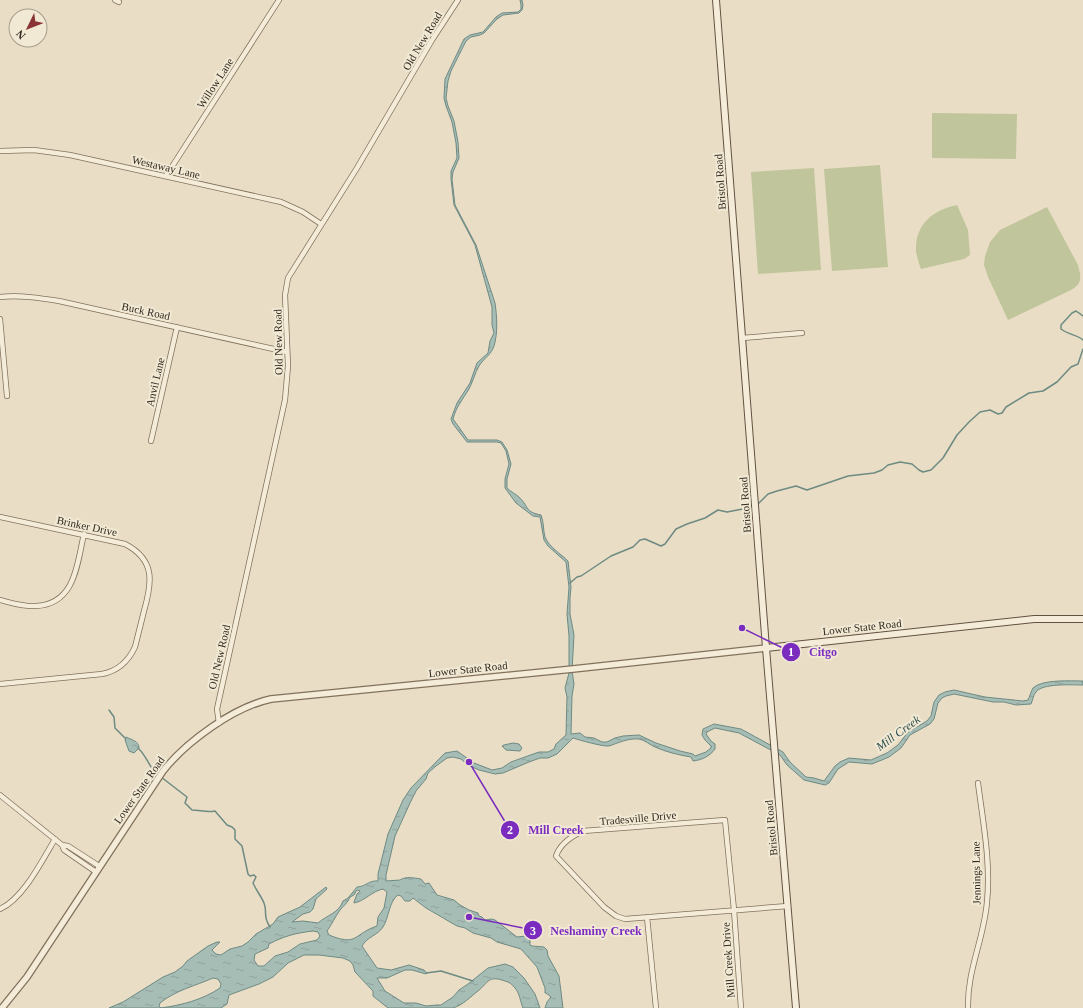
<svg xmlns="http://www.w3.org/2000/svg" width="1083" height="1008" font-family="'Times New Roman',serif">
	<defs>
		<pattern id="water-ripples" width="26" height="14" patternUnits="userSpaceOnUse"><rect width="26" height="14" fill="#a6bdb6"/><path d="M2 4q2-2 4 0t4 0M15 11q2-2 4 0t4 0" fill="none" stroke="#8fa29c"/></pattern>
	</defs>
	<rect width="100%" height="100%" fill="#e9dec5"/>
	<path fill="#c0c59b" d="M932 113 1017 114 1016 159 932 158Z
		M880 165 888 267 832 271 824 169Z
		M814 168 821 270 758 274 751 172Z
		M957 205 968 230 970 255 964 259 921 269C919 264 917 257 916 251 915 224 933 210 957 205Z
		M1047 207 1078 265C1081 277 1083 283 1071 290L1008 320 988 277 984 265 985 256 990 242 1000 230Z"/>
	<path fill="url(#water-ripples)" stroke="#6e8a83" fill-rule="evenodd" d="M520 0H522L523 5 522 10 519 13 503 15 497 19 484 33 480 35 471 37 466 41 451 71 448 81 446 98 448 106 454 121 458 142 459 158 453 172 452 179 455 205 476 245 495 303C497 316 498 333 494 346 491 355 484 358 479 366 475 373 473 381 469 389 463 399 456 407 453 419L468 440H497L502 442 507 450 511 464 507 479V488C511 492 516 494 520 498 529 507 525 512 541 515 544 522 543 530 545 537 549 547 561 554 568 561L571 587 570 598V614L574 635 572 671 574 684 572 696 571 734 580 733 585 737 594 738 602 742H607L615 738 623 736 639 735 656 743 680 751 693 754 695 756 706 752 711 748V746L705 740 702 735 703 729 714 724 741 729 783 752 790 762 806 777 814 778 824 781 835 766 840 762 849 758 871 760 887 753 898 745 908 732 927 721 931 716 934 702 939 695 945 692 954 690 985 697 1023 701 1028 700C1030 696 1031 691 1033 688 1042 679 1071 681 1083 681V685C1073 685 1042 683 1036 692 1033 695 1033 700 1031 704L1016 705 1004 702H993L954 694 946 696 942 698 938 703 934 719 930 724 910 735 901 748 889 757 872 764 849 762 838 769 829 783 825 785 804 780 787 765 780 755 739 733 715 728 707 732 706 734 711 741 715 744V749C710 756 702 760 693 761L691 757C679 755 666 752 655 747 650 745 645 740 639 739 628 738 618 743 609 746 604 747 579 740 573 738L557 754 548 758H540L529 762 503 773 495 774 479 770 468 765 461 759 453 757 447 758 436 766 428 773 426 779 416 791 410 803 395 836 386 875V881L400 880C406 876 414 878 421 879L425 884 429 883 437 895 454 900 460 905 469 910 478 913 479 916 482 917 485 920 492 919 495 920 517 937 526 936 530 939V945L532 946 544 947 547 950 548 956 559 976 563 1008H545L547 1002 551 997 546 993H545V988L537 967 521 949 497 942 491 938 473 933 465 928 457 926 426 908 413 898 410 901H405L401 896 398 895C389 901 389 918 383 927 378 935 367 937 362 946L377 968 391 970 409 965 424 970 427 973 426 974 412 970H405L387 978H377L385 991 404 1003H416L426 1006 437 1005H441L453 997 459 990 468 984 488 968 505 964 513 967 524 978 535 994 540 1008H523C520 1001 520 994 515 988 512 984 509 982 505 981 488 975 489 982 478 991 470 997 463 1005 453 1008H388L373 996V991L355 972 353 965 350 961 343 958 319 955H304L288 963 273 977 259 984 229 995 227 1004 221 1008H109L123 1002 163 977 175 972 183 966 187 961 208 946 217 942H220L212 950 216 954 221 955 230 949 242 946 248 942 256 934 273 924 278 917 300 907 326 887 327 889 316 899 313 909 310 912 303 914 292 922 303 921 318 923C327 915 339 913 343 901L348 898 357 887C365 887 369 880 378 881V874L388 834 403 800 411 788 440 758 445 753 457 751 474 763 492 770 502 768 511 762 539 752H548L554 749 556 744 566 735 567 697 565 688 569 673V636L567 614 569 587 566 562 548 546 544 540 540 517 533 516 516 503 505 488V479L509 464 506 451 501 443 497 442H467L453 424 451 419 457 403 470 383 477 363 488 353 490 341 494 333 492 325V307L475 245 454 205 451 179V171L457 158 456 143 452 122 446 106 444 98 445 79 464 39 470 35 483 32 496 17 502 13 518 12 521 9V5ZM383 889 387 892 384 908 378 917 377 926C353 934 358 947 329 935L327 931C332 924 335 917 340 910 343 906 348 903 350 897L354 895 357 890 360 891 357 894 354 902V903C365 901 372 891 383 889ZM313 931 318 932 320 936 317 940 300 944 288 952 275 956 264 966H258L254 960 255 954 268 948 269 944C284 936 296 933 313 931ZM213 978 218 979 221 984 220 988C202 1000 182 1005 161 1008L159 1006 160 1003C176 990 195 986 213 978Z
		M126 737C132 740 139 741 139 748L134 753 129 751 125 740Z
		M513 743 519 744 522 748 520 751 506 750 502 746 504 745Z"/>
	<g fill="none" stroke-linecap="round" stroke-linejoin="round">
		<path stroke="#6e8a83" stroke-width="1.5" d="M1083 316 1076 311 1072 313 1061 325V329C1069 335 1078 335 1083 340
			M756 506 768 494 777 491 796 486 807 490 848 476 874 473 882 470 888 465 900 462 912 464 919 470 923 472 931 470 943 458 957 435 969 422 980 412 990 410 998 414 1002 413 1006 407 1029 393 1043 391 1057 382 1071 367 1078 364 1083 349
			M570 583 577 577 581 576 611 556 633 547 640 540 645 539 661 546 665 544 676 529 687 524 705 518 718 510 727 512 753 507
			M109 710 114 717 115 728 125 738
			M138 748C147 756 149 768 158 775
			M161 777 187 797 185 803 192 810C200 810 207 813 215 811L227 825 232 827 235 830V839L242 846 248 874 250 876 254 875 256 877 253 883C256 890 261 896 264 903 268 913 262 915 270 927
			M426 973 441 971 473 981"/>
		<defs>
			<path id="minor" d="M115 0 119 2
				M0 151 34 150 70 155 281 202 303 212 321 224
				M166 176 279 0
				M0 297C20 295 40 298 59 301L287 352
				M0 319 7 396
				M742 338 802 333
				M151 441 177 327
				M0 517 125 544C156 560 152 583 144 611 141 623 138 635 135 647 128 662 118 671 102 674L0 684
				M0 600C12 603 24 607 36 606 76 604 77 563 84 534
				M219 723 217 709 285 400 288 366 285 295 288 278 357 168 432 40 458 0
				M0 795 62 845 64 850 96 872
				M62 845 68 846 99 866
				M0 909C23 899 42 861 55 839
				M647 917 656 1008
				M741 1008 734 910 725 820 583 831C572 836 560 844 556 856L604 907 616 916 625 919 788 906
				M968 1008C967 970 984 939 987 902 991 863 983 822 978 783"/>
			<path id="tertiary" d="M2 1008 27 977 163 771C187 741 234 707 271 699L573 669 766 648"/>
			<path id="secondary" d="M716 0 766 648 796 1008
				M766 648 1034 619H1083"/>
		</defs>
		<use href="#minor" stroke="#82715d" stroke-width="6"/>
		<use href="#tertiary" stroke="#82715d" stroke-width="8"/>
		<use href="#secondary" stroke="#635241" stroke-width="8"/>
		<use href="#minor" stroke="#f4ecd8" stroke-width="4.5"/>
		<use href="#tertiary" stroke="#f4ecd8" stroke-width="5.5"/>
		<use href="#secondary" stroke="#f4ecd8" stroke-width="6"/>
	</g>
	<g text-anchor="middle" stroke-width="4" stroke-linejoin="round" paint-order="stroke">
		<g font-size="11" fill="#332920" stroke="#f1e9d4">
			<text transform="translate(422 41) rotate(-59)" y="4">Old New Road</text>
			<text transform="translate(215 83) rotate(-57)" y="4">Willow Lane</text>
			<text transform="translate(166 167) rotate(13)" y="4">Westaway Lane</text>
			<text transform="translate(720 182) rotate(-94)" y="4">Bristol Road</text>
			<text transform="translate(146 311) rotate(12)" y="4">Buck Road</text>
			<text transform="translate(278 342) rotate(-91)" y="4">Old New Road</text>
			<text transform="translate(155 382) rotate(-77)" y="4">Anvil Lane</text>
			<text transform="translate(745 505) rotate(-94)" y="4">Bristol Road</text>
			<text transform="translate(87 526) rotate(12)" y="4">Brinker Drive</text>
			<text transform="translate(862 627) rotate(-6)" y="4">Lower State Road</text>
			<text transform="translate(219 657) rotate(-77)" y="4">Old New Road</text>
			<text transform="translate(468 669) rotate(-6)" y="4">Lower State Road</text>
			<text transform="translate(139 790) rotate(-55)" y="4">Lower State Road</text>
			<text transform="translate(638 818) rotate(-5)" y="4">Tradesville Drive</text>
			<text transform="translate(771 828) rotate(-95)" y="4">Bristol Road</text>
			<text transform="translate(976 873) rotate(-91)" y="4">Jennings Lane</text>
			<text transform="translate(728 960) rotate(-94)" y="4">Mill Creek Drive</text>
		</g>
		<g font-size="12" font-style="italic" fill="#315150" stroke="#f1e9d4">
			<text transform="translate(898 733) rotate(-36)" y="4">Mill Creek</text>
		</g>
	</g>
	<path fill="none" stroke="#7b2cbf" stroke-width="1.5" d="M742 628L791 652M469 762L510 830M469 917L533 930"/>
	<g fill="#7b2cbf" stroke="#f1e9d4" stroke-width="1.5">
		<circle cx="742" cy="628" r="4"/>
		<circle cx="469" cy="762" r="4"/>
		<circle cx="469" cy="917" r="4"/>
		<circle cx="791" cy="652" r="10"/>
		<circle cx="510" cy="830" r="10"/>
		<circle cx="533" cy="930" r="10"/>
	</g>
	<g font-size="12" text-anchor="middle" font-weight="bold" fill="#fff">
		<text x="791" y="656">1</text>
		<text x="510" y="834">2</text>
		<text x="533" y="935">3</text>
	</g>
	<g font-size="12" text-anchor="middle" font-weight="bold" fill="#7b2cbf" stroke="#f1e9d4" stroke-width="4" stroke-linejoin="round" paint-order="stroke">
		<text x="823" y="656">Citgo</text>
		<text x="556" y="834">Mill Creek</text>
		<text x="596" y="935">Neshaminy Creek</text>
	</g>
	<g transform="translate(28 28) rotate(227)"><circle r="19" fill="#f1e9d4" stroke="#a59c8c"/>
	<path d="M0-3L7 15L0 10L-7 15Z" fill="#8a3435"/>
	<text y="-6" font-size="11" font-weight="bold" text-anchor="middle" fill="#332920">N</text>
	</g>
</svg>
